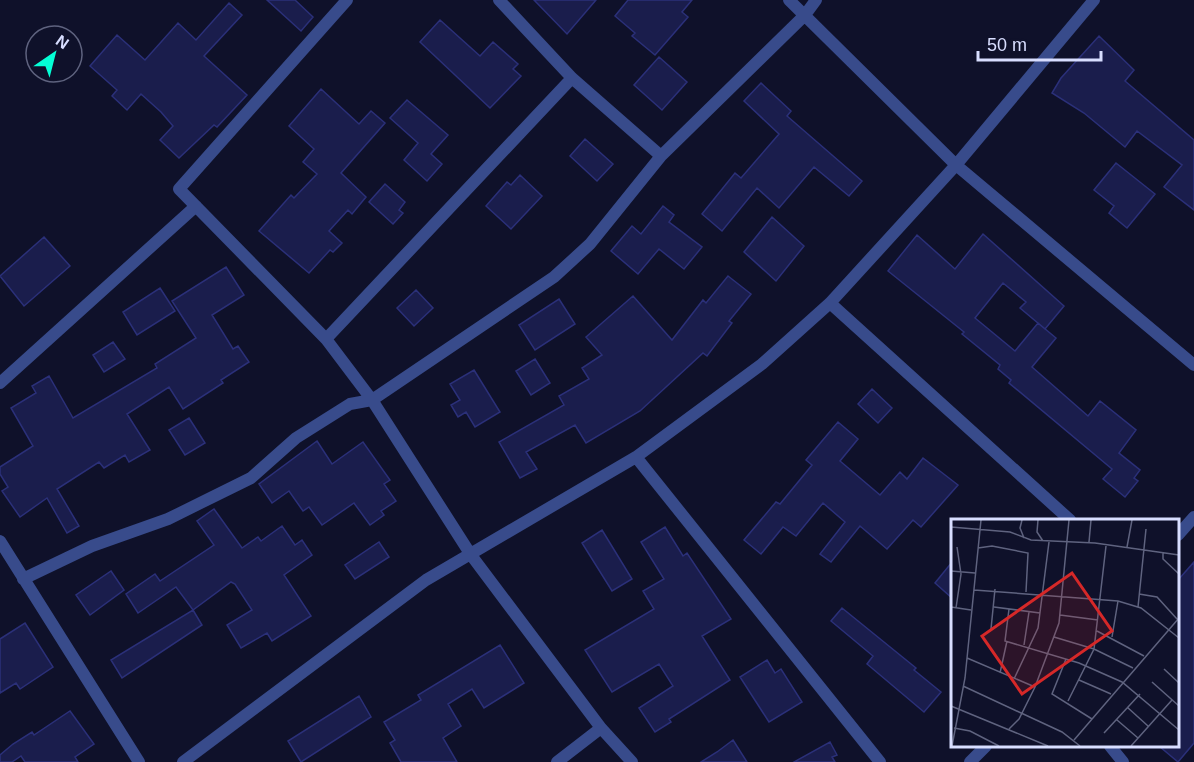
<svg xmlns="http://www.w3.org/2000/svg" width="1194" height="762" font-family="Arial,sans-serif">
	<rect width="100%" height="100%" fill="#0f112a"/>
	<path fill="#1a1d4c" stroke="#2b3079" stroke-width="1.5" d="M267 0H295L313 17 301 31Z
		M534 0H596L567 34Z
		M628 0H692L682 12 688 17 655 55 632 36 635 33 615 16Z
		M229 3 242 15 204 56 247 95 217 127 214 125 179 158 160 140 173 126 161 112 141 94 127 110 112 96 117 90 90 66 117 35 145 60 178 23 196 40Z
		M440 20 480 56 493 42 518 64 513 69 521 76 490 108 420 42Z
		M1099 36 1134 70 1125 81 1194 140V210L1164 187 1182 165 1137 131 1125 147 1084 113 1052 93 1061 78Z
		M659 57 687 82 662 110 634 85Z
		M761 83 791 111 787 116 862 181 849 196 814 167 779 208 757 188 722 231 702 214 735 173 741 178 779 134 744 101Z
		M321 89 359 124 371 111 385 123 341 173 366 197 352 214 348 210 329 231 342 243 333 252 330 250 309 273 259 231 291 195 294 198 317 174 303 162 314 149 289 126Z
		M407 100 448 135 431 154 442 164 427 181 404 160 418 143 390 118Z
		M585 139 613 164 597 181 570 156Z
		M1116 163 1155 194 1127 228 1109 213 1114 206 1094 190Z
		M520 175 542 196 511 229 486 206 507 182 511 185Z
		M385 184 405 202 399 210 403 213 393 224 369 202Z
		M663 206 674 215 669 222 702 247 684 269 659 249 638 274 611 251 632 226 641 234Z
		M772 217 804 246 776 281 744 252Z
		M983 234 1064 306 1045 329 1020 308 1026 302 1003 283 975 318 1015 351 1038 323 1056 338 1032 367 1088 416 1100 401 1136 430 1119 453 1140 470 1134 478 1138 481 1125 497 1103 479 1112 469 1009 383 1011 380 998 369 1000 365 962 334 964 332 888 271 917 235 955 269Z
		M44 237 70 266 24 306 0 276Z
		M226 267 244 295 212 315 233 349 238 346 249 362 221 380 223 383 183 409 169 387 127 414 150 450 129 462 125 455 104 468 99 462 57 489 79 526 67 533 47 498 20 517 2 491 8 487 0 474V467L33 446 11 408 36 393 32 386 49 376 73 418 157 368 155 364 196 338 172 301Z
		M728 276 751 294 729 321 732 323 707 356 703 353 640 411 586 443 575 425 526 452 537 469 520 478 499 442 564 405 559 396 589 379 582 368 602 355 586 337 633 296 672 340 703 300 706 303Z
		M160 288 175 311 137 335 123 312Z
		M416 290 433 308 414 326 397 308Z
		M559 299 575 324 535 350 519 325Z
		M113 342 125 359 104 372 93 355Z
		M535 359 550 383 531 395 516 371Z
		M474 370 500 412 475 427 466 412 458 417 451 405 460 400 450 384Z
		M872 389 892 408 878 423 858 404Z
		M189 418 205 443 185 455 169 430Z
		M838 422 858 439 840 461 880 495 900 472 907 479 923 458 958 485 921 527 913 520 887 549 860 526 831 562 820 554 845 522 823 503 796 536 783 527 761 554 744 540 776 502 780 504 812 465 806 460Z
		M317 441 332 464 363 442 390 480 384 484 396 501 381 511 384 515 370 525 354 503 322 525 309 507 303 511 289 491 272 503 259 484Z
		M214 509 242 548 258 537 261 541 282 526 295 545 302 540 312 555 284 575 311 616 272 641 267 633 241 648 227 625 252 610 235 584 231 582 193 610 176 587 138 613 126 594 155 574 160 581 214 545 197 521Z
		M665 527 683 556 687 553 731 619 702 636 730 680 669 719 671 722 655 732 639 708 673 686 659 664 612 692 585 650 654 609 643 591 664 579 641 542Z
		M602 530 632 579 612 591 582 543Z
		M379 542 389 557 355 579 345 565Z
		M952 562V598L935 583Z
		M1194 562V743L1178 762 1159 746H1178V580Z
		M111 571 124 590 90 615 76 595Z
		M842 608 916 668 914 670 941 692 924 712 867 664 873 656 831 621Z
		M193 610 202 625 122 678 111 660Z
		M25 623 53 667 20 689 16 683 0 693V639Z
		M500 645 524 683 484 708 472 689 448 704 461 726 443 738 457 762H401L390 743 395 740 384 722 421 700 418 695Z
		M767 660 775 673 781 669 802 702 769 722 740 677Z
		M359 696 371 717 301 762 288 741Z
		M70 711 94 744 75 757 78 762H25L21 756 12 762H0V755L13 744 32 732 34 735Z
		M733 740 747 762H701L717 752Z
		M830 742 837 755 832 757 835 762H794Z"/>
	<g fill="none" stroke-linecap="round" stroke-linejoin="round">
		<path stroke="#384b8b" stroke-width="12" d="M347 0 179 189 326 339 372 400 471 555 601 728 632 762
			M499 0 572 78 661 156
			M789 0 956 165 1194 365
			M830 303 1070 520
			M326 339 572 78
			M0 383 196 206
			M636 457 880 762
			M1178 535 1194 517
			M0 541 139 762
			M23 579 92 546 168 519 251 478 296 438 350 404 372 400 554 277 590 244 661 156 805 15 816 0
			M1110 746 1123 762
			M183 762 426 580 636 457 762 364 830 303 956 165 1094 0
			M557 762 601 728
			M970 762 986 746"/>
	</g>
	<g transform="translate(951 519)">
		<rect width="228" height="228" fill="#0f112a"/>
		<path fill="none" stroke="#5f637f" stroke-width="1.5" d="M71 1 69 9 73 19M87 1 86 13 92 22M0 8 59 13 80 21 144 24 228 36M138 23 140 1M176 28 181 1M27 29 41 27 77 34 75 73M212 34V40L228 55M0 52 24 54M23 71 167 82 190 89 228 119M188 75 206 78 226 100M0 88 20 91M43 88 89 94M187 88 195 10M5 89 10 55 6 28M58 90 54 122 128 144 171 163 228 211M109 96 147 101M40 110 44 70M146 112 193 137M103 118 143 130 182 149M161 118 167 82M73 126 78 93M16 139 84 168M115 140 101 175 141 200M213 150 228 164M49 154 56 122M63 160 87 109 98 23M128 161 160 175M201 163 228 187M12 167 111 213 129 227M117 182 143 130 155 27M0 187 97 227M176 188 197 207M166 201 187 219M3 209 19 212 48 227M58 210 68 200 84 168 108 104 118 1M153 214 189 175M123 221 228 99M1 227 14 159 30 1M180 227 221 181"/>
		<path fill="#d62828" fill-opacity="0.15" stroke="#d62828" stroke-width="3" d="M121 54 161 112 71 175 31 117Z"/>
		<rect width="228" height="228" fill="none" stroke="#d8deff" stroke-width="3"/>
	</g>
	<g transform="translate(54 54) rotate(35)"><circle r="28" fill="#0f112a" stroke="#5f637f" stroke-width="1.5"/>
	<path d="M0-4.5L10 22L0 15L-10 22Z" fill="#04ffd6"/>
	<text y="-9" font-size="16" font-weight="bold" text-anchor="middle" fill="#d8deff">N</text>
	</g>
	<path d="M978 51v9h123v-9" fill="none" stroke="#d8deff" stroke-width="3"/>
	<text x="987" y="51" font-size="18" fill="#d8deff" stroke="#0f112a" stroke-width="4.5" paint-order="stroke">50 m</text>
</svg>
